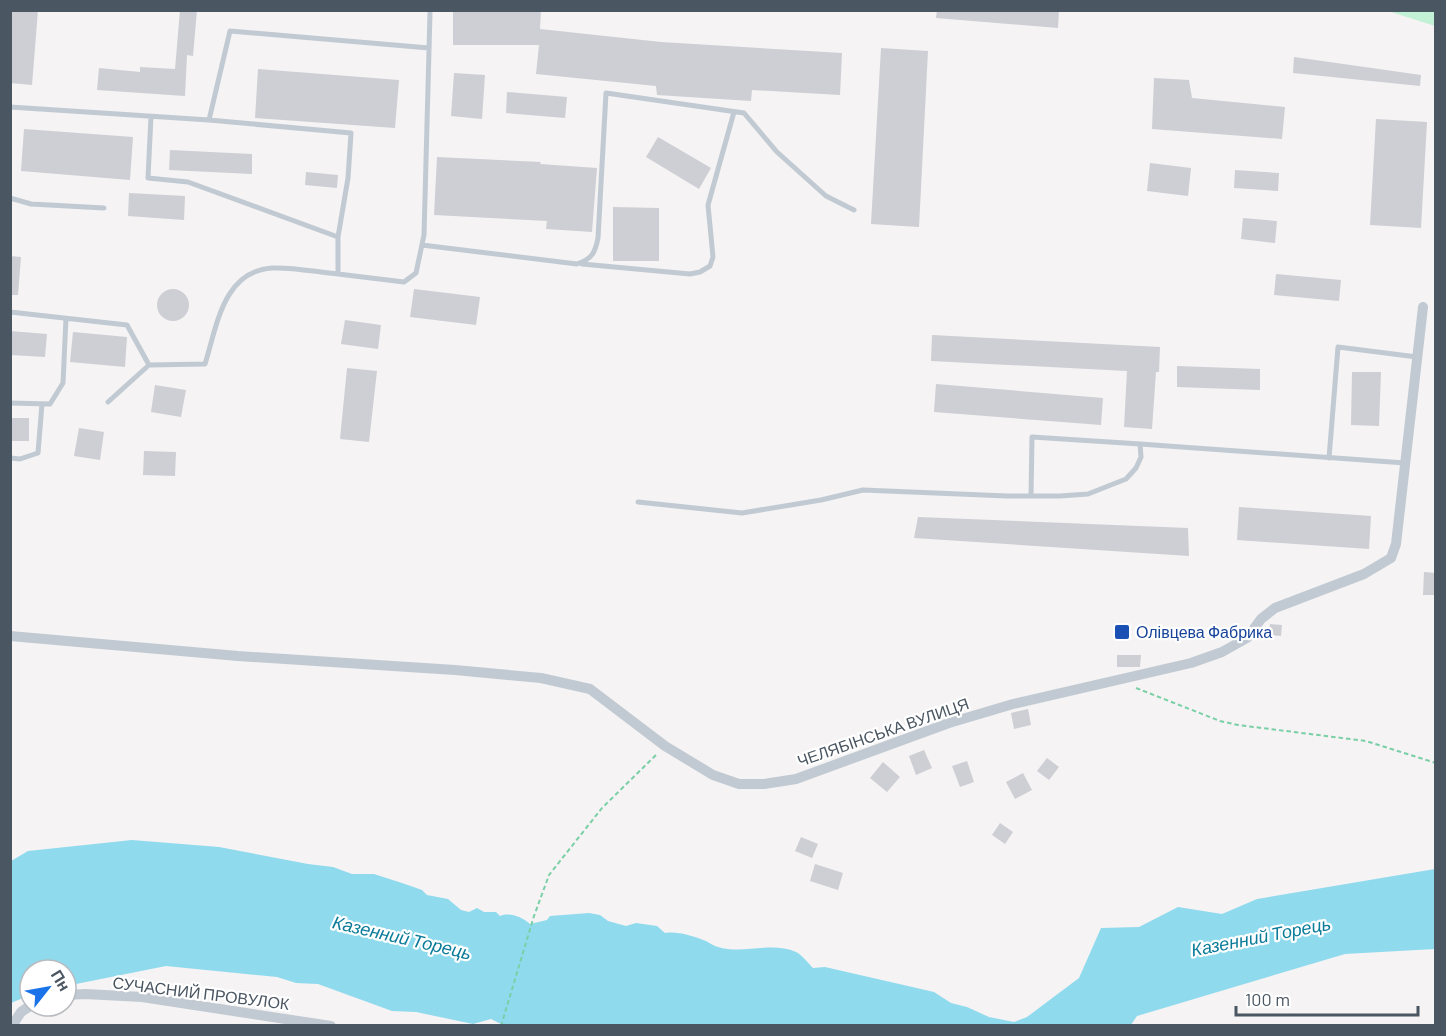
<svg xmlns="http://www.w3.org/2000/svg" width="1446" height="1036" font-family="Barlow,sans-serif">
	<rect width="100%" height="100%" fill="#f5f3f3"/>
	<path fill="#c3f1d5" d="M1388 11H1435V26Z"/>
	<path fill="#90daee" d="M132 840 219 847 308 864 333 867 352 874H374L405 884 422 890 427 895 448 899 461 910 469 912 477 908 484 912H496L500 916C510 912 522 917 530 924L547 920 550 916 589 913 600 915 608 921 626 926 636 923 657 926 665 933C678 931 693 936 706 941 710 943 714 946 718 947 744 955 771 941 796 952 802 955 808 963 813 968L825 967 934 992 951 1003 967 1007 989 1017 1014 1022 1027 1017 1079 978 1101 928 1139 927 1178 907 1222 914 1257 899 1435 869V949L1345 954 1137 1016 1130 1026H505L491 1019 473 1024 416 1012 392 1011 318 984 296 983 277 977 166 966 66 986V970H30V995L11 1003V861L28 851Z"/>
	<path fill="#cdcfd5" d="M10 10H38L32 85 10 83Z
		M180 10H197L193 56 187 55 185 96 97 90 99 68 140 72V67L175 69Z
		M453 10H541L540 29 661 42 842 53 840 95 752 90 751 101 657 95 656 86 536 74 539 45H453Z
		M937 10H1059L1058 28 936 18Z
		M881 48 928 51 919 227 871 224Z
		M1294 57 1421 75 1420 86 1293 73Z
		M258 69 399 80 395 128 255 118Z
		M454 73 485 75 482 119 451 116Z
		M1154 78 1189 80 1192 98 1285 107 1282 139 1152 129Z
		M507 92 567 97 565 118 506 113Z
		M1376 119 1427 122 1421 228 1370 225Z
		M24 129 133 137 130 180 21 171Z
		M658 137 711 168 699 189 646 157Z
		M170 150 252 154V174L169 170Z
		M437 157 541 162 540 164 597 168 592 232 546 229 547 221 434 215Z
		M1150 163 1191 168 1188 196 1147 191Z
		M1235 170 1279 173 1278 191 1234 188Z
		M306 172 338 175 337 188 305 185Z
		M129 193 185 196 184 220 128 216Z
		M613 207 659 208V261H613Z
		M1243 218 1277 221 1275 243 1241 239Z
		M10 256 21 257 18 295H10Z
		M1276 274 1341 280 1339 301 1274 295Z
		M157 305a16 16 0 1 1 32 0a16 16 0 1 1-32 0Z
		M414 289 480 297 476 325 410 317Z
		M345 320 381 325 378 349 341 344Z
		M10 331 47 334 45 357 10 355Z
		M73 332 127 337 125 367 70 362Z
		M932 335 1160 347 1159 372H1156L1152 429 1124 427 1127 371 931 361Z
		M1177 366 1260 369V390L1177 387Z
		M347 368 377 371 369 442 340 439Z
		M1352 372H1381L1379 426 1351 425Z
		M936 384 1103 398 1101 425 934 412Z
		M155 385 186 390 181 417 151 412Z
		M10 418H29V441H10Z
		M79 428 104 432 100 460 74 456Z
		M144 451 176 452 175 476 143 475Z
		M1239 507 1371 516 1369 549 1237 540Z
		M918 517 1188 528 1189 556 914 538Z
		M1424 572 1436 573V595H1423Z
		M1270 624 1282 625 1281 636 1269 635Z
		M1117 655H1141L1140 667H1117Z
		M1028 709 1031 725 1014 729 1011 713Z
		M924 750 932 768 916 775 909 756Z
		M1047 758 1059 767 1049 780 1037 771Z
		M967 761 974 782 960 787 952 766Z
		M883 762 900 777 887 792 870 778Z
		M1023 773 1032 790 1015 799 1006 782Z
		M1000 823 1013 832 1005 844 992 835Z
		M801 837 818 844 812 858 795 851Z
		M815 864 843 873 838 890 810 881Z"/>
	<g fill="none" stroke-linecap="round" stroke-linejoin="round">
		<path stroke="#7ad0a6" stroke-width="2" stroke-dasharray="4.5 3" stroke-linecap="butt" d="M1136 688 1220 721 1238 725 1366 741 1436 763
			M501 1026 534 916 549 875 602 808 656 755"/>
		<path stroke="#c1cad2" stroke-width="5" d="M10 107 209 120 351 133 348 178 338 237 188 182 148 178 151 116
			M209 120 230 31 429 48
			M10 198 31 204 104 208
			M422 245 577 264C592 259 595 253 598 238L606 93 744 113 777 152 826 196 854 210
			M582 264 690 274 700 272 710 266 713 257 708 205 734 112
			M338 274 404 282 416 273 424 235 430 13
			M10 312 127 325 149 365 205 364C217 326 223 271 272 268 293 267 316 272 338 274V237
			M108 402 149 365
			M10 403 50 404 63 383 66 318
			M10 458 20 459 38 453 42 404
			M1329 458 1338 347 1417 357
			M1031 496 1032 437 1140 444
			M638 502 742 513 821 500 863 490 1007 496H1060L1088 494 1126 479 1136 468 1141 457 1140 444 1405 463"/>
		<path stroke="#c1cad2" stroke-width="10" d="M10 636 238 656 455 670 541 678 590 689 665 746 713 775 739 784H764L796 779 949 723 1013 704 1191 663 1222 652 1247 638 1261 619 1275 608 1364 574 1391 558 1396 544 1423 307
			M66 995 85 994 142 997 331 1026
			M12 1026 21 1012 30 1006"/>
	</g>
	<rect fill="#1a4fb4" stroke="#fff" stroke-width="2" x="1114" y="624" width="16" height="16" rx="3"/>
	<g text-anchor="middle" stroke-width="4.5" stroke-linejoin="round" paint-order="stroke">
		<g font-size="16" fill="#164399" stroke="#fff" text-anchor="start">
			<text x="1136" y="638">Олівцева Фабрика</text>
		</g>
		<g font-size="16" fill="#4a5661" stroke="#fff">
			<text transform="translate(883 732) rotate(-19)" y="6">ЧЕЛЯБІНСЬКА ВУЛИЦЯ</text>
			<text transform="translate(201 993) rotate(7)" y="6">СУЧАСНИЙ ПРОВУЛОК</text>
		</g>
		<g font-size="18" font-style="italic" fill="#0c7c9b" stroke="#fff">
			<text transform="translate(1261 937) rotate(-11)" y="6">Казенний Торець</text>
			<text transform="translate(402 938) rotate(13)" y="6">Казенний Торець</text>
		</g>
	</g>
	<rect width="1446" height="1036" fill="none" stroke="#4a5661" stroke-width="24"/>
	<g transform="translate(48 988) rotate(59)"><circle r="28" fill="#ffffff" stroke="#b7bbc0" stroke-width="1.5"/>
	<path d="M0-4.5L10 22L0 15L-10 22Z" fill="#1a73e8"/>
	<text y="-9" font-size="16" font-weight="bold" text-anchor="middle" fill="#4a5661">Пн</text>
	</g>
	<path d="M1236 1006v9h182v-9" fill="none" stroke="#4a5661" stroke-width="3"/>
	<text x="1245" y="1006" font-size="18" fill="#4a5661" stroke="#ffffff" stroke-width="4.5" paint-order="stroke">100 m</text>
</svg>
